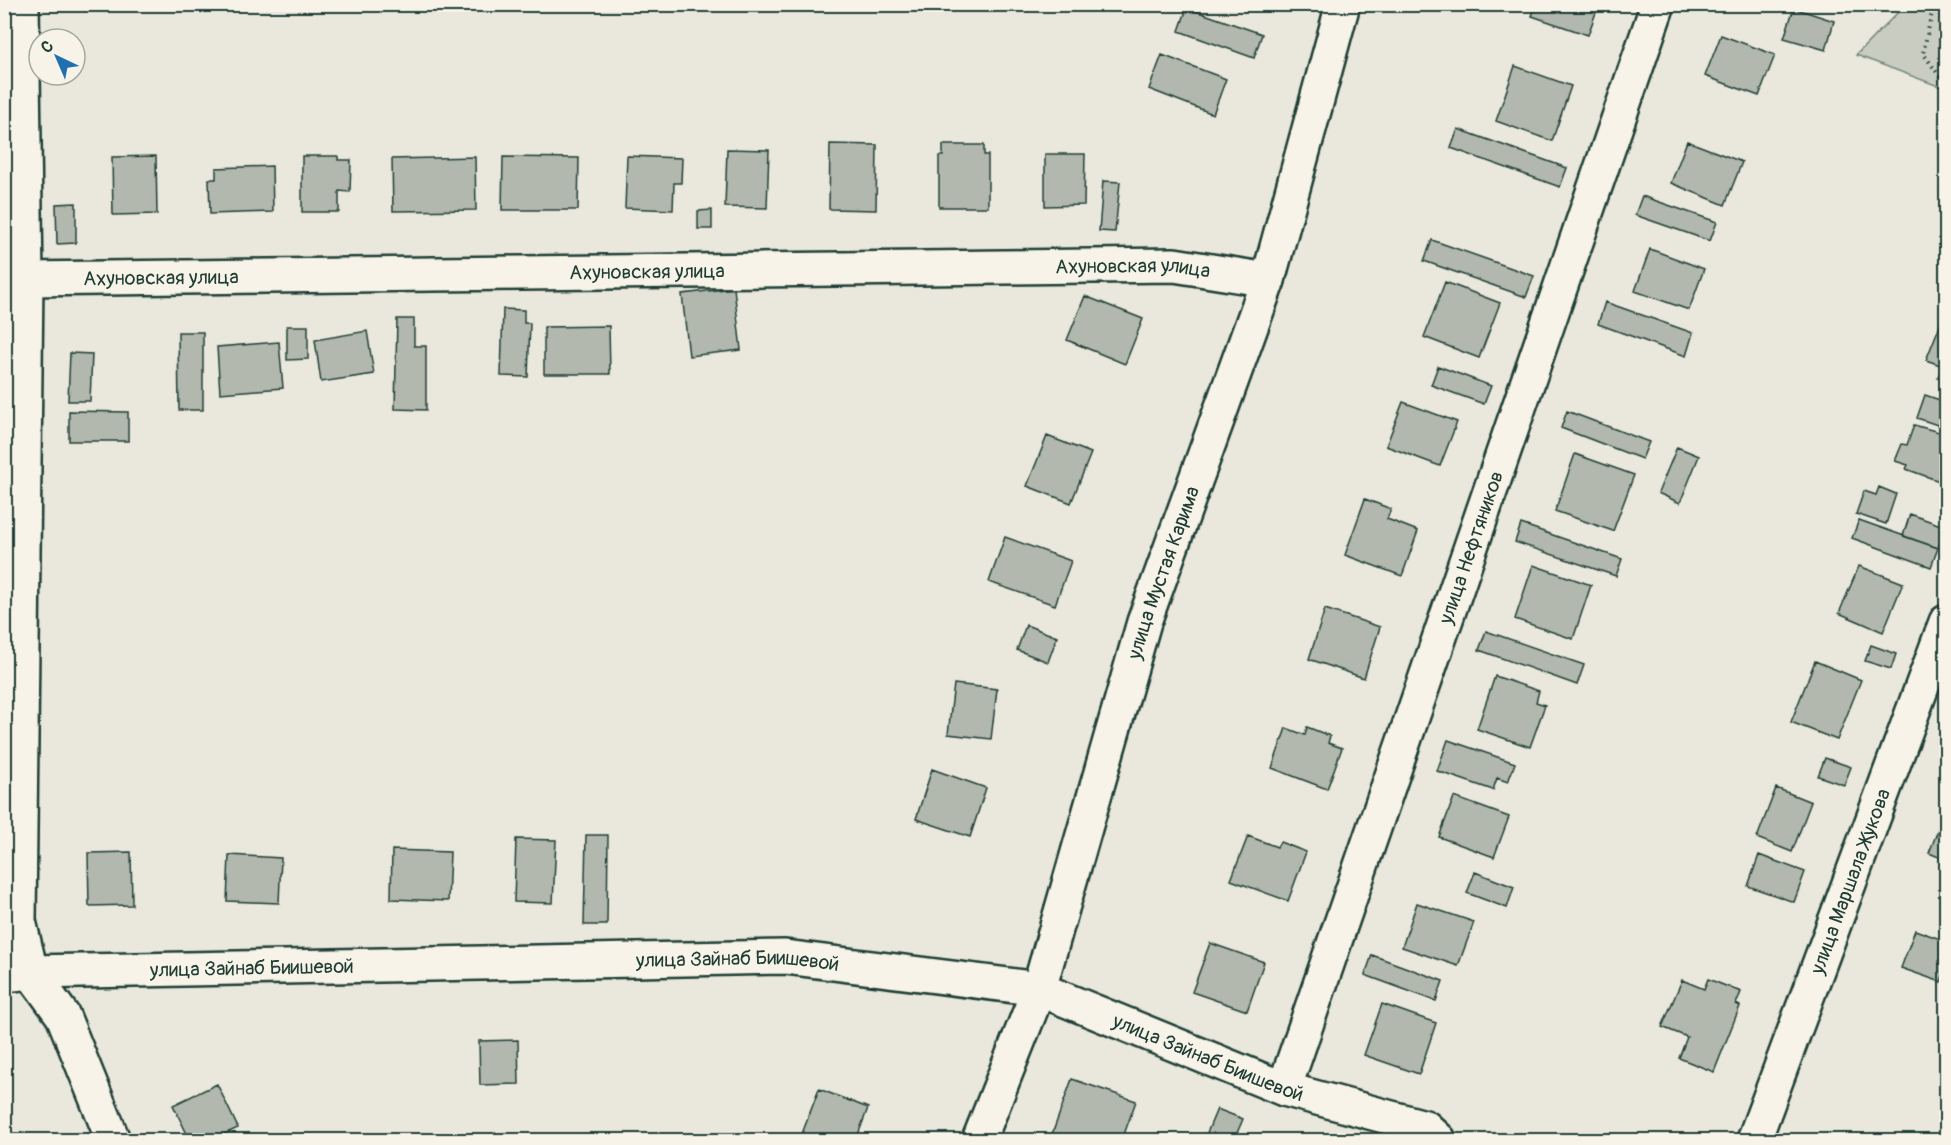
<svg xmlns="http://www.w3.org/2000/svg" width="1951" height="1145" font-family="Pangolin,sans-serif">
	<rect width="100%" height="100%" fill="#eae8dd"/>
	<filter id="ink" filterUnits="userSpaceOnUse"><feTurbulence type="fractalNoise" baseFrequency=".0167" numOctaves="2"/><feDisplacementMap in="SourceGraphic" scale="12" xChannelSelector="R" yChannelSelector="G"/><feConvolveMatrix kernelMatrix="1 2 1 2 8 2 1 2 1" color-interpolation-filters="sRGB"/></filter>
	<g filter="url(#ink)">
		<path fill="#c8ccc1" stroke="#74847a" stroke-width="1.5" d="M1906 4 1946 5V89L1856 55Z"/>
		<path fill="#b2b8ae" stroke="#1f3d34" stroke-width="1.5" d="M1536 4H1599L1588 35 1532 16Z
			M1187 8 1262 34 1254 58 1179 31Z
			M1794 8 1834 21 1826 50 1784 38Z
			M1721 35 1775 55 1759 96 1705 76Z
			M1162 55 1226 79 1213 114 1149 89Z
			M1515 66 1571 86 1552 141 1496 121Z
			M1458 129 1567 168 1560 187 1451 148Z
			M1687 141 1742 162 1725 205 1671 183Z
			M830 144 877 145 876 210 829 209Z
			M943 145H984V155H988V207H939V156H943Z
			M727 149 769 150 767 208 725 207Z
			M1045 154H1085L1084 205 1045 206Z
			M156 156 157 214 113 215 112 157Z
			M302 156H338V160H351L350 192 339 191V212H302Z
			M627 156 682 158 681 183H674L673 210 625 208Z
			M475 157 476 210 393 211 392 159Z
			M503 157 579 158 578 210H502Z
			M272 166 273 212 210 214 209 179H216V168Z
			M1103 181 1120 182 1115 232 1099 231Z
			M1642 196 1717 222 1710 241 1635 215Z
			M76 203V243L57 244 56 204Z
			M712 210V229H698V211Z
			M1432 240 1534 276 1526 297 1424 261Z
			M1650 249 1704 269 1689 310 1635 291Z
			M1445 282 1500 303 1479 358 1424 337Z
			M734 288 741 350 689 356 682 294Z
			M1085 296 1143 319 1125 364 1067 340Z
			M1605 302 1693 333 1686 356 1598 324Z
			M503 309 524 310V323H530L528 377 501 376Z
			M1944 315 1946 316V380L1938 377 1943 366 1926 360Z
			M397 319H414V346H426V410L395 409Z
			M287 326H308V359L287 360Z
			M609 326 610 374H544V327Z
			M367 331 374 374 321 382 315 340Z
			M178 332H203V410H179Z
			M279 342 283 388 220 393 217 347Z
			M70 353 92 354 90 401H68Z
			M1438 366 1491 386 1484 404 1431 385Z
			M1925 395 1946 402V428L1917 418Z
			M1403 402 1457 422 1440 466 1386 446Z
			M69 411 128 412V441H69Z
			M1567 411 1649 442 1642 459 1561 428Z
			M1914 425 1946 434V469L1942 482 1906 469 1908 465 1895 461 1902 444 1907 445Z
			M1047 436 1091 453 1071 503 1027 486Z
			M1677 447 1699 456 1680 503 1658 493Z
			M1575 454 1634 475 1613 531 1555 511Z
			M1879 487 1896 494 1886 524 1856 514 1864 491 1876 495Z
			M1365 499 1391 509 1387 519 1418 531 1402 576 1345 555Z
			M1910 514 1946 527 1938 548 1903 536Z
			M1859 520 1938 548 1931 567 1852 538Z
			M1521 524 1622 559 1616 576 1515 542Z
			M1005 537 1071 561 1055 605 989 582Z
			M1533 565 1591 585 1573 639 1515 619Z
			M1859 566 1903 583 1883 632 1839 613Z
			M1325 609 1380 627 1364 678 1309 659Z
			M1026 625 1057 637 1048 662 1017 650Z
			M1486 631 1584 665 1577 685 1479 650Z
			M1871 645 1896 654 1891 669 1865 661Z
			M1815 661 1861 680 1837 740 1791 722Z
			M1495 676 1539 691 1536 702 1545 705 1530 747 1477 729Z
			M954 684 997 689 991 739 948 734Z
			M1307 727 1330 736 1328 743 1342 748 1327 789 1272 768 1286 728 1305 735Z
			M1448 740 1515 763 1508 782 1497 778 1493 790 1437 771Z
			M1825 758 1851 767 1844 785 1818 776Z
			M932 769 986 788 970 837 916 819Z
			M1776 788 1811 802 1792 852 1757 838Z
			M1454 797 1509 817 1494 857 1439 837Z
			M1945 812H1946V860L1929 853Z
			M586 835H608L607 925H584Z
			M1248 836 1277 847 1280 842 1306 852 1288 901 1231 880Z
			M516 839 556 840 553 903 514 902Z
			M392 850 450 852 448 901 391 899Z
			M131 852 132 905 89 906 88 853Z
			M229 855 281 858 279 903 227 901Z
			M1759 855 1805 872 1794 902 1748 886Z
			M1475 872 1514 887 1507 908 1467 893Z
			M1417 903 1474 922 1458 966 1402 947Z
			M1915 930 1946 941V968L1941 982 1901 968Z
			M1210 943 1264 962 1247 1011 1192 992Z
			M1372 955 1443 981 1436 1001 1365 975Z
			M1708 979 1741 992 1736 1004 1740 1006 1714 1072 1679 1058 1687 1037 1662 1027 1682 980 1704 989Z
			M1382 1004 1436 1023 1419 1074 1364 1055Z
			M518 1040 519 1084 480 1085 479 1041Z
			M1072 1079 1136 1101 1122 1140H1050Z
			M217 1084 238 1128 211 1140H190L173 1105Z
			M819 1089 868 1108 856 1140 800 1139Z
			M1217 1109 1243 1119 1234 1140H1204Z"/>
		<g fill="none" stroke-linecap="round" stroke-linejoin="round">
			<defs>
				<g id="minor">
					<path d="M22 4 26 279 19 921 31 972 63 1016 113 1140"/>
					<path id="s1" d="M26 279 1174 265 1268 280"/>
					<path id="s2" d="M4 975 31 972 785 957 1039 989 1284 1089 1425 1127 1439 1140"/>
					<path id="s3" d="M1284 1089 1658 4"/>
					<path id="s4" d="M979 1140 1039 989 1144 622 1268 280 1343 4"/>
					<path id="s5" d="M1754 1140 1946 622"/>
				</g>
			</defs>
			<use href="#minor" stroke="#1f3d34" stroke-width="38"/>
			<path stroke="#1f3d34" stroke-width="4" stroke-dasharray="1.5 4.5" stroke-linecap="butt" d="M1934 4 1923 53 1946 85"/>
			<use href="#minor" stroke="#f7f3e8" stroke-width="33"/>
		</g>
	</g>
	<g text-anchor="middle" stroke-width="4.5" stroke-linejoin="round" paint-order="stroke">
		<g font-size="20" fill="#1f3d34" stroke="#f7f3e8">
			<text dy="7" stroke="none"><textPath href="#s1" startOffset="1107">Ахуновская улица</textPath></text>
			<text dy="7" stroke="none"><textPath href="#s1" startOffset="621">Ахуновская улица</textPath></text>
			<text dy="7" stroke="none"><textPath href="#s1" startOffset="135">Ахуновская улица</textPath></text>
			<text dy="7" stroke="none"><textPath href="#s3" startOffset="573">улица Нефтяников</textPath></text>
			<text dy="7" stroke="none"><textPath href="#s4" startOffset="597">улица Мустая Карима</textPath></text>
			<text dy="7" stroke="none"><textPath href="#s5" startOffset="276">улица Маршала Жукова</textPath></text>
			<text dy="7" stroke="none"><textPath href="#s2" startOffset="734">улица Зайнаб Биишевой</textPath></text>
			<text dy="7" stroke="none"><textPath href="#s2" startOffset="248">улица Зайнаб Биишевой</textPath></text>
			<text dy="7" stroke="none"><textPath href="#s2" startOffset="1220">улица Зайнаб Биишевой</textPath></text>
		</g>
	</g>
	<rect width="1951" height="1145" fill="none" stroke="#f7f3e8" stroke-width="24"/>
	<rect x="12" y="12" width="1927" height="1121" fill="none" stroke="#1f3d34" stroke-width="2" filter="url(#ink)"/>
	<g transform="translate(57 57) rotate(316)"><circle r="28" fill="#f7f3e8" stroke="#a1aaa0" stroke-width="1.5"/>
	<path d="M0-4.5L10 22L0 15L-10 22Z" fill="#1f6fb2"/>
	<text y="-9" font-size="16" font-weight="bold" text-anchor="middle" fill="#1f3d34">С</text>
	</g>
</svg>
